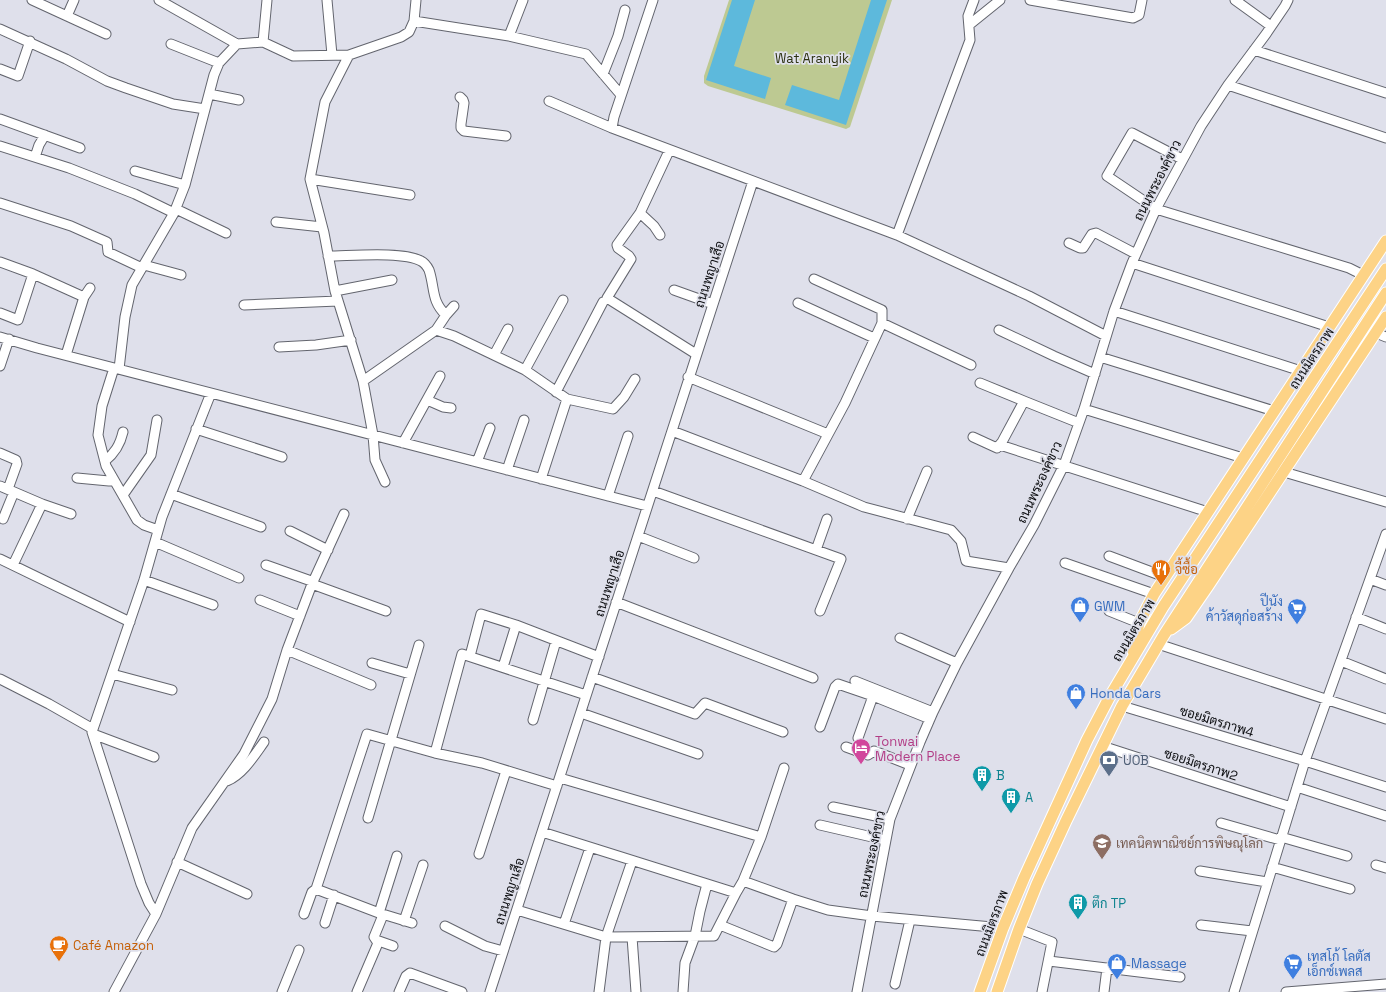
<svg xmlns="http://www.w3.org/2000/svg" width="1386" height="992" font-family="'Space Grotesk',Sarabun,sans-serif">
	<rect width="100%" height="100%" fill="#dfe0eb"/>
	<path fill="#bdc992" d="M729 0H892L850 127 846 129 708 86 704 83V76Z"/>
	<path fill="#5db9dc" d="M732 0H755L734 66 771 78 765 99 706 80Z
		M871 0H887L846 125 785 105 792 85 839 100Z"/>
	<g fill="none" stroke-linecap="round" stroke-linejoin="round">
		<defs>
			<path id="minor" d="M32 0 106 34
				M159 0 237 44
				M327 0 332 55
				M416 0 414 21 509 36 586 54 621 95
				M653 0 614 117 612 128 897 235 1029 296 1106 336
				M1030 0 1133 18 1139 15 1142 0
				M1235 0 1271 26
				M67 16 74 0
				M969 25 1000 0
				M0 29 66 59 107 81 126 88 173 104 205 109
				M509 36 523 0
				M263 42 267 0
				M171 44 219 63
				M1254 50 1386 93
				M349 55 325 102 310 179 324 233 335 291 363 381 373 435 375 460 385 482
				M0 69 18 76 30 41
				M603 74 618 36 625 10
				M1228 85 1386 138
				M209 94 239 100
				M460 97 463 100 464 103 461 124V128L464 131 506 136
				M549 101 612 128
				M0 119 80 148
				M0 146 69 168 135 194 174 213
				M669 151 640 213 617 245 618 248 629 256 631 259 607 298 696 354
				M35 157 39 145 45 135
				M1182 159 1132 133 1107 176 1156 209 1349 268 1363 275
				M135 171 185 185
				M310 179 410 195
				M0 203 71 226 107 242 108 252 142 268
				M176 209 226 233
				M640 213 654 226 660 235
				M276 222 322 227
				M897 235 970 40 968 16 974 0
				M1069 243 1080 248H1083L1092 234 1096 233 1136 254
				M328 256C350 256 403 251 421 261 425 263 427 266 429 270 435 288 431 301 446 315L436 330
				M0 262 33 274 84 297 66 355
				M1132 263 1329 327
				M144 265 181 275
				M674 290 713 304
				M335 291 392 280
				M84 297 90 288
				M798 303 874 338
				M244 305 338 301
				M1114 311 1301 371
				M0 313 18 320 33 274
				M446 315 454 306
				M882 323 971 365
				M999 330 1054 356 1095 374
				M1376 333 1386 337
				M0 337 37 348 647 506
				M279 347 316 345 351 340
				M494 355 508 329
				M1100 357 1274 411
				M0 366 9 339
				M114 368 102 406 98 435 106 466 137 520 144 525 158 530
				M119 369 125 317 132 285 174 213 185 185 214 75 219 63 237 44 263 42 293 56 349 55 401 37 409 32 414 21
				M525 370 563 300
				M688 377 828 434
				M363 381 436 330 454 336 525 370 567 399 613 409 624 397 635 379
				M980 383 1024 401
				M556 392 603 302
				M427 400 443 407 451 408
				M1084 409 1243 458
				M196 429 282 457
				M672 431 803 481 864 507 951 530 961 541 966 561 1009 568
				M973 437 997 448 1002 442 1024 401 1079 423
				M403 443 440 376
				M1000 445 1208 512
				M0 453 16 460 17 464 8 489
				M105 461C115 453 120 445 123 432
				M477 462 490 428
				M507 470 524 420
				M1284 472 1386 502
				M77 478 109 481 114 480
				M541 479 567 399
				M803 481 845 403 882 323V310L814 279
				M0 486 42 504 13 565
				M653 491 841 559 820 611
				M171 494 261 527
				M123 495 151 455 157 420
				M608 496 628 436
				M42 504 71 514
				M3 519 14 492
				M907 519 927 471
				M290 531 328 550
				M638 536 694 558
				M155 542 239 578
				M816 550 827 519
				M1109 556 1165 577
				M0 559 130 622
				M1065 563 1154 594
				M266 565 314 582
				M1370 579 1386 585
				M144 580 213 605
				M312 584 386 611
				M260 600 300 616
				M616 602 813 678
				M1109 611 1139 623
				M1356 617 1386 629
				M900 638 957 663
				M1158 644 1386 719
				M287 650 371 685
				M470 656 481 614 516 625 599 657
				M1341 661 1386 679
				M372 663 410 674
				M503 667 516 625
				M112 674 172 690
				M592 677 695 714 705 703 783 732
				M0 679 49 704 93 729
				M855 681 933 712
				M1122 706 1305 761 1386 787
				M581 713 698 754
				M533 720 556 641
				M820 727 835 687 838 684 873 696 930 719
				M93 734 154 757
				M858 738 873 696
				M1102 746 1291 807
				M846 747 868 755 874 751 910 765
				M435 753 462 654 586 695
				M560 778 761 837 743 881
				M227 781C243 774 254 756 264 742
				M1297 787 1386 816
				M833 807 890 819
				M368 818 419 645
				M1221 823 1280 840
				M820 825 885 840
				M542 832 736 893 743 881 793 899 828 910 872 916 1003 928
				M761 837 784 768
				M1281 837 1347 856
				M479 854 506 771
				M177 862 247 894
				M1376 865 1386 868
				M1272 867 1350 889
				M1200 871 1267 882
				M517 910 606 937 714 936 736 893
				M379 913 397 856
				M156 914 149 903 141 884 92 732 144 580 162 517 211 393
				M304 914 312 892 316 889
				M404 921 423 865
				M325 923 334 895
				M412 923 379 913 316 889 367 734 435 753 482 763 557 786
				M564 924 590 848
				M720 925 774 947 777 944 793 899
				M1201 925 1252 931
				M445 926 485 946 503 951
				M1019 929 1052 942 1042 992
				M632 937 636 992
				M376 940 393 946
				M1049 961 1180 977
				M895 984 910 920
				M114 992 156 914 192 828 244 754 272 699 287 650 312 584 344 514
				M282 992 299 950
				M357 992 378 943 374 937 383 915
				M399 992 406 976 410 973 462 992
				M490 992 753 181
				M599 992 606 937 632 861
				M683 992 685 963 695 936 700 911 707 884
				M857 992 890 819 920 742 933 712 957 663 1009 568 1034 525 1064 465 1084 409 1114 311 1132 263 1156 209 1201 126 1228 85 1266 34 1285 6 1288 0
				M1104 992 1107 968
				M1234 992 1305 761 1386 534
				M1286 992 1386 984"/>
			<path id="major" d="M1171 629 1186 618 1208 586 1386 317
				M1133 651 1139 623 1154 594 1386 241
				M980 992 1003 928 1024 878 1087 740 1109 698 1163 607 1386 269
				M997 992 1019 929 1037 884 1066 821 1122 706 1164 635 1386 293"/>
		</defs>
		<use href="#minor" stroke="#63656e" stroke-width="11"/>
		<use href="#major" stroke="#fff" stroke-width="13"/>
		<use href="#minor" stroke="#fff" stroke-width="9"/>
		<use href="#major" stroke="#fdd386" stroke-width="11"/>
	</g>
	<defs>
		<symbol id="restaurant-pin" viewBox="-11 -11 22 30"><path d="M0 17L-7.5 6A9.5 9.5 0 1 1 7.5 6Z" fill="#e8710a" stroke="#dfe0eb"/><path d="M-5-6h1v4h1v-4h1v4h1v-4h1v5L-1.5 .5V6h-2V.5L-5-1ZM5-6V6H3V1.5H1.5Q1.5-4 5-6Z" fill="#fff"/></symbol>
		<symbol id="shop-pin" viewBox="-11 -11 22 30"><path d="M0 17L-7.5 6A9.5 9.5 0 1 1 7.5 6Z" fill="#3f7fe0" stroke="#dfe0eb"/><path d="M-5-2.5h2.3a2.7 3.5 0 0 1 5.4 0H5L5.5 6h-11ZM-1.5-2.5h3a1.5 2.3 0 0 0-3 0Z" fill="#fff"/></symbol>
		<symbol id="supermarket-pin" viewBox="-11 -11 22 30"><path d="M0 17L-7.5 6A9.5 9.5 0 1 1 7.5 6Z" fill="#3f7fe0" stroke="#dfe0eb"/><path d="M-6-5.5h2.5l.6 2H6L4.5 2H-2.5L-4.4-4H-6ZM-1.5 3.2a1.3 1.3 0 1 0 .1 0ZM3 3.2a1.3 1.3 0 1 0 .1 0Z" fill="#fff"/></symbol>
		<symbol id="hotel-pin" viewBox="-11 -11 22 30"><path d="M0 17L-7.5 6A9.5 9.5 0 1 1 7.5 6Z" fill="#d1479c" stroke="#dfe0eb"/><path d="M-6-4.5h1.5V1H6V5H4.5V3h-9V5H-6ZM-4 0a1.8 1.8 0 1 1 3.6 0ZM.5 0V-2.5h3Q6-2.5 6 0Z" fill="#fff"/></symbol>
		<symbol id="bank-pin" viewBox="-11 -11 22 30"><path d="M0 17L-7.5 6A9.5 9.5 0 1 1 7.5 6Z" fill="#5c6f8a" stroke="#dfe0eb"/><path d="M-6-4H6V4H-6ZM0-2.3a2.3 2.3 0 1 0 0 4.6a2.3 2.3 0 1 0 0-4.6Z" fill="#fff"/></symbol>
		<symbol id="building-pin" viewBox="-11 -11 22 30"><path d="M0 17L-7.5 6A9.5 9.5 0 1 1 7.5 6Z" fill="#0f9aa8" stroke="#dfe0eb"/><path d="M-4-6H4V6H1V3H-1V6H-4ZM-2.5-4.3h1.7v1.8h-1.7ZM.8-4.3h1.7v1.8H.8ZM-2.5-1h1.7V.8h-1.7ZM.8-1h1.7V.8H.8Z" fill="#fff"/></symbol>
		<symbol id="school-pin" viewBox="-11 -11 22 30"><path d="M0 17L-7.5 6A9.5 9.5 0 1 1 7.5 6Z" fill="#8d6e63" stroke="#dfe0eb"/><path d="M0-5L7-2L0 1L-7-2ZM-4 1L0 2.5L4 1V4Q0 6-4 4Z" fill="#fff"/></symbol>
		<symbol id="cafe-pin" viewBox="-11 -11 22 30"><path d="M0 17L-7.5 6A9.5 9.5 0 1 1 7.5 6Z" fill="#e8710a" stroke="#dfe0eb"/><path d="M-5.5-4.5H6V0H3Q3 3.5 0 3.5H-2.5Q-5.5 3.5-5.5 0ZM3-3.2v2h1.7v-2ZM-6 4.5H4V6H-6Z" fill="#fff"/></symbol>
	</defs>
	<g fill-rule="evenodd">
		<use href="#restaurant-pin" x="1150" y="558" width="22" height="30"/>
		<use href="#shop-pin" x="1069" y="595" width="22" height="30"/>
		<use href="#supermarket-pin" x="1286" y="597" width="22" height="30"/>
		<use href="#shop-pin" x="1065" y="682" width="22" height="30"/>
		<use href="#hotel-pin" x="850" y="737" width="22" height="30"/>
		<use href="#bank-pin" x="1098" y="749" width="22" height="30"/>
		<use href="#building-pin" x="971" y="764" width="22" height="30"/>
		<use href="#building-pin" x="1000" y="786" width="22" height="30"/>
		<use href="#school-pin" x="1091" y="832" width="22" height="30"/>
		<use href="#building-pin" x="1067" y="892" width="22" height="30"/>
		<use href="#cafe-pin" x="48" y="934" width="22" height="30"/>
		<use href="#shop-pin" x="1106" y="952" width="22" height="30"/>
		<use href="#supermarket-pin" x="1282" y="952" width="22" height="30"/>
	</g>
	<g text-anchor="middle" stroke-width="3.5" stroke-linejoin="round" paint-order="stroke">
		<g font-size="13" fill="#2d3212" stroke="#dfe0eb">
			<text x="812" y="63">Wat Aranyik</text>
		</g>
		<g font-size="13" fill="#0c0d10" stroke="#dfe0eb">
			<text transform="translate(1157 180) rotate(-63)" y="5">ถนนพระองค์ขาว</text>
			<text transform="translate(709 274) rotate(-72)" y="5">ถนนพญาเสือ</text>
			<text transform="translate(1311 358) rotate(-57)" y="5">ถนนมิตรภาพ</text>
			<text transform="translate(1039 482) rotate(-65)" y="5">ถนนพระองค์ขาว</text>
			<text transform="translate(609 583) rotate(-72)" y="5">ถนนพญาเสือ</text>
			<text transform="translate(1133 630) rotate(-59)" y="5">ถนนมิตรภาพ</text>
			<text transform="translate(1217 721) rotate(17)" y="5">ซอยมิตรภาพ4</text>
			<text transform="translate(1201 764) rotate(18)" y="5">ซอยมิตรภาพ2</text>
			<text transform="translate(871 854) rotate(-78)" y="5">ถนนพระองค์ขาว</text>
			<text transform="translate(509 891) rotate(-72)" y="5">ถนนพญาเสือ</text>
			<text transform="translate(991 923) rotate(-69)" y="5">ถนนมิตรภาพ</text>
		</g>
		<g font-size="13" fill="#c56008" stroke="#dfe0eb" text-anchor="start">
			<text x="1175" y="574">จี้ซื้อ</text>
			<text x="73" y="950">Café Amazon</text>
		</g>
		<g font-size="13" fill="#366cbe" stroke="#dfe0eb" text-anchor="start">
			<text x="1283" y="606" text-anchor="end">ปีนัง<tspan x="1283" dy="15">ค้าวัสดุก่อสร้าง</tspan></text>
			<text x="1094" y="611">GWM</text>
			<text x="1090" y="698">Honda Cars</text>
			<text x="1307" y="961">เทสโก้ โลตัส<tspan x="1307" dy="15">เอ็กซ์เพลส</tspan></text>
			<text x="1131" y="968">Massage</text>
		</g>
		<g font-size="13" fill="#b23c85" stroke="#dfe0eb" text-anchor="start">
			<text x="875" y="746">Tonwai<tspan x="875" dy="15">Modern Place</tspan></text>
		</g>
		<g font-size="13" fill="#4e5e75" stroke="#dfe0eb" text-anchor="start">
			<text x="1123" y="765">UOB</text>
		</g>
		<g font-size="13" fill="#0d838f" stroke="#dfe0eb" text-anchor="start">
			<text x="996" y="780">B</text>
			<text x="1025" y="802">A</text>
			<text x="1092" y="908">ตึก TP</text>
		</g>
		<g font-size="13" fill="#785e54" stroke="#dfe0eb" text-anchor="start">
			<text x="1116" y="848">เทคนิคพาณิชย์การพิษณุโลก</text>
		</g>
	</g>
</svg>
